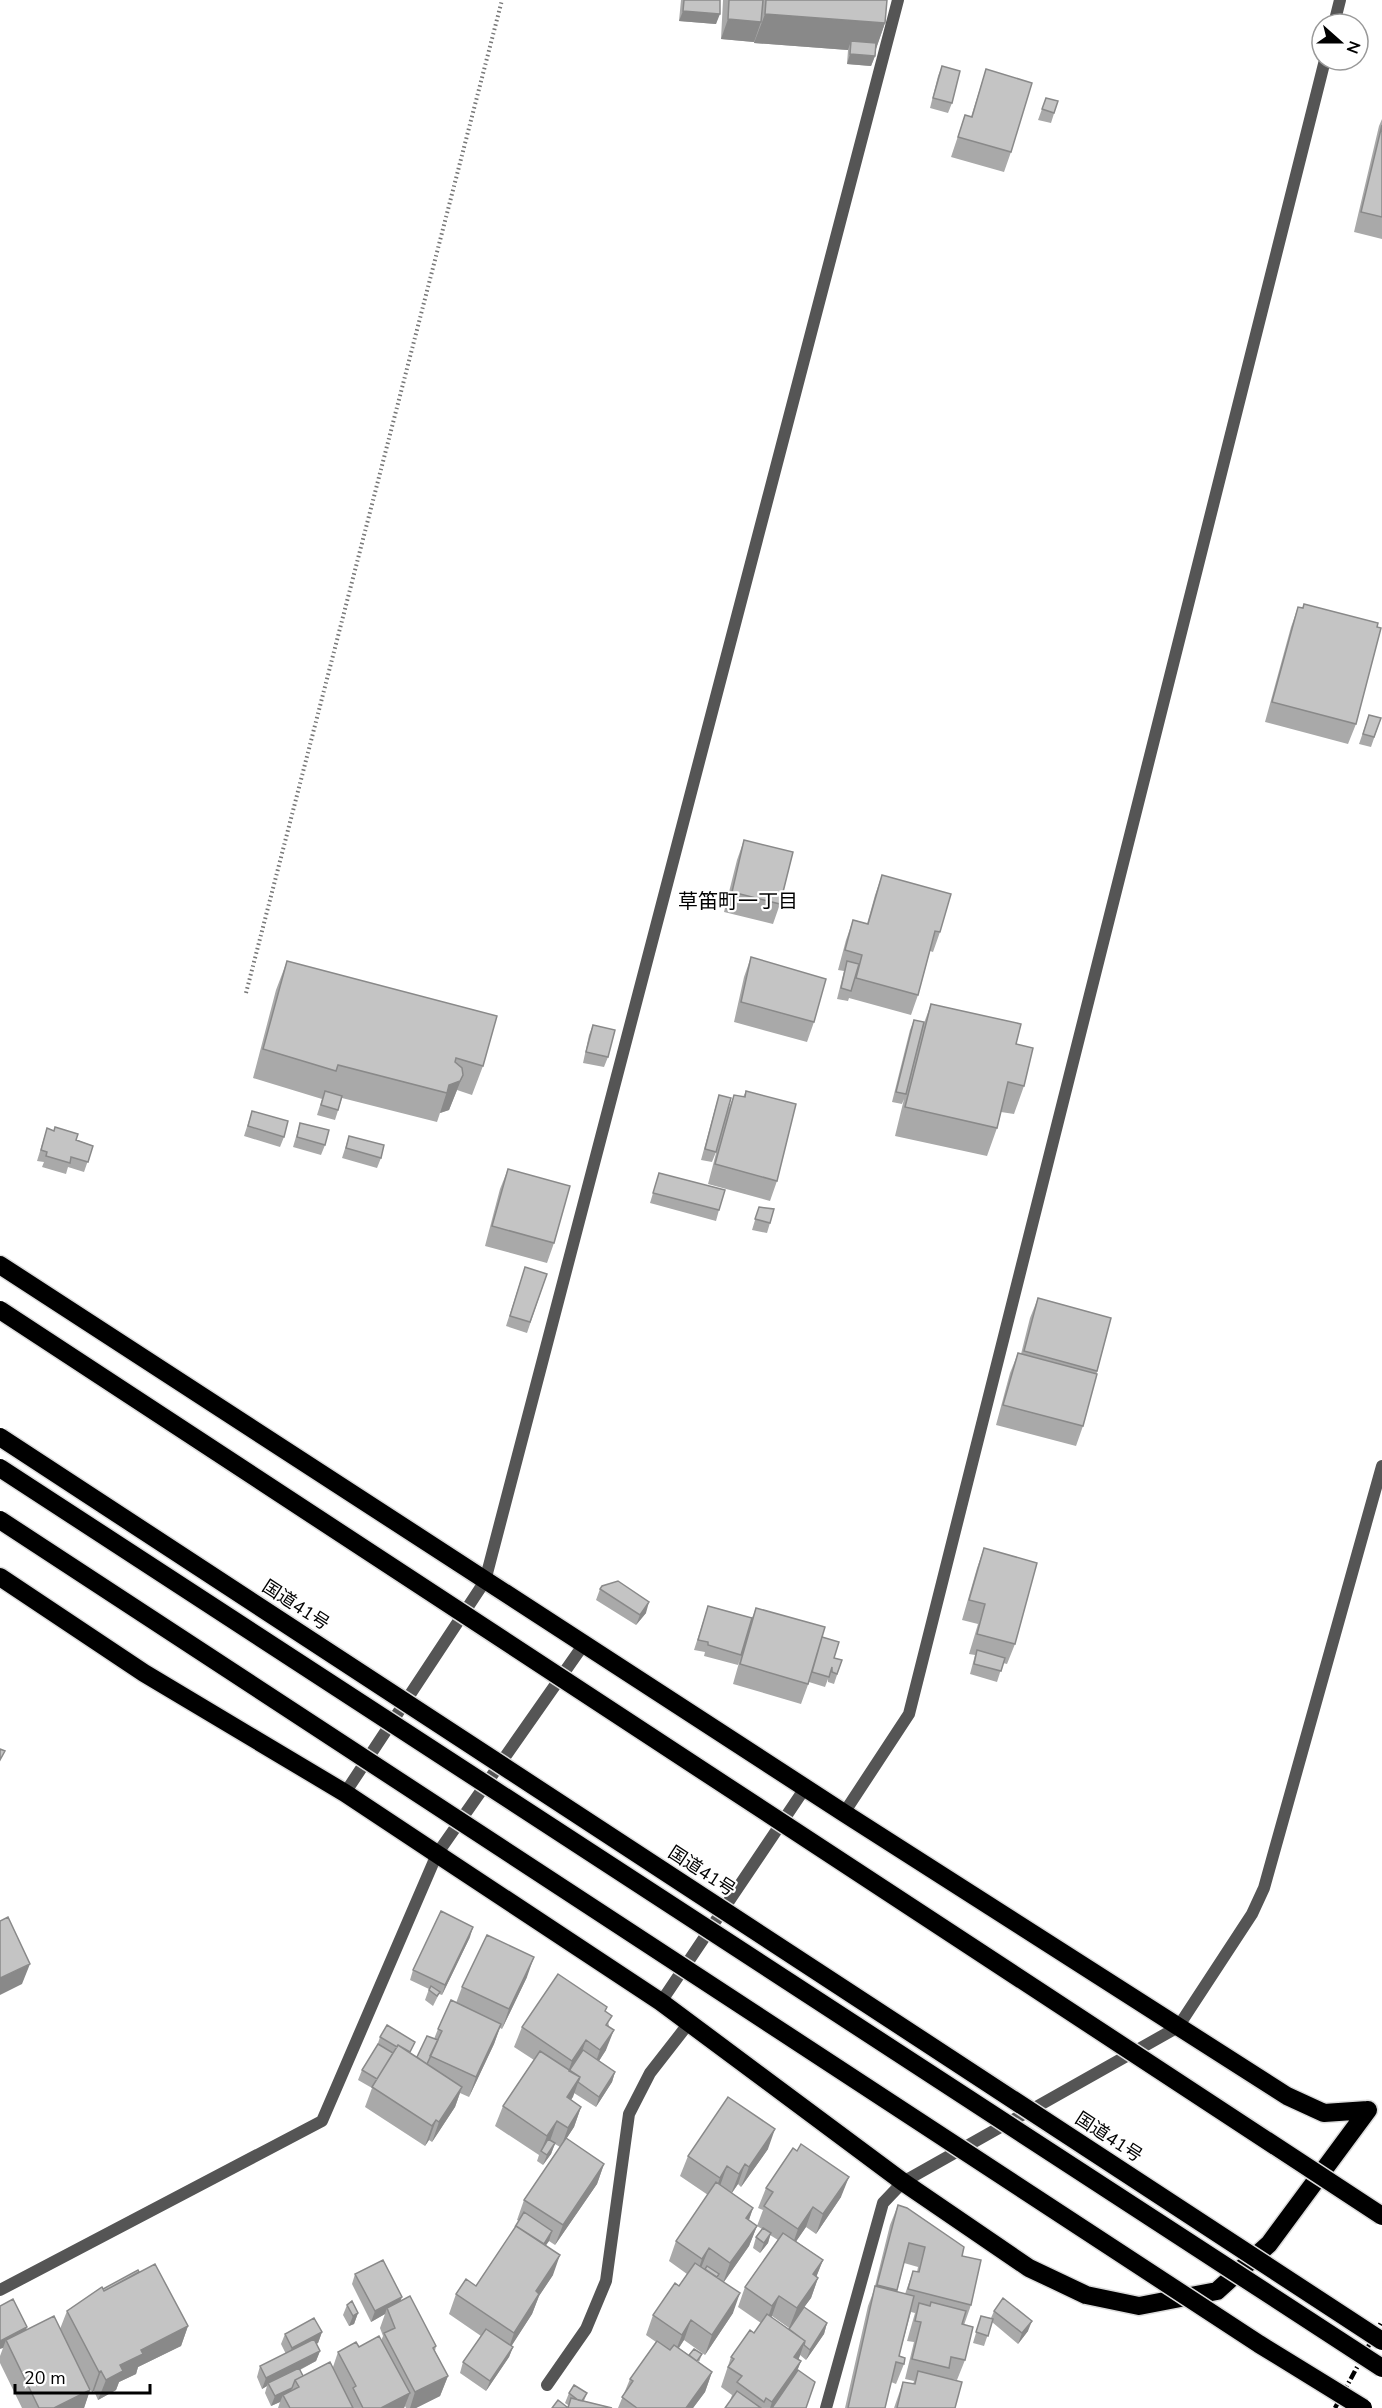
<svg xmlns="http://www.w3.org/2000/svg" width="1382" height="2408" font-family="'Nunito Sans','Noto Sans JP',sans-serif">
	<rect width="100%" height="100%" fill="#fff"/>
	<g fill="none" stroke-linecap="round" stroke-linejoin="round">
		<defs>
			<path id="highway" d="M0 1265 844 1813 1287 2096 1324 2113 1368 2110
				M0 1577 144 1673 345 1793 437 1854 661 2002 903 2182 1029 2268 1086 2295 1139 2306 1217 2291 1269 2244 1368 2110"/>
		</defs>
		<use href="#highway" stroke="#dbdbdb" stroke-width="21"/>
		<path stroke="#777" stroke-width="4" stroke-dasharray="1.5 3" stroke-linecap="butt" d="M246 993 502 0"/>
		<path stroke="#555" stroke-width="12" d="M1334 24 1340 0
			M345 1793 485 1581 898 0
			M844 1813 909 1714 1325 60
			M661 2002 805 1788
			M0 2290 322 2121 437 1854 584 1644
			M547 2385 586 2329 606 2281 629 2114 650 2073 689 2023
			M826 2408 883 2203 903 2182 1178 2027 1252 1914 1264 1888 1382 1466"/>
		<use href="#highway" stroke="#000" stroke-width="18"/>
		<path stroke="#000" stroke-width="4.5" stroke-dasharray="9 3 1.5 3" stroke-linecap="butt" d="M1335 2408 1382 2321"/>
		<defs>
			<path id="highway-bridge" d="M0 1310 1382 2216
				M0 1437 1382 2341
				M0 1468 1382 2368
				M0 1520 1259 2344 1363 2408"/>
		</defs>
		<use href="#highway-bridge" stroke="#dbdbdb" stroke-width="21" stroke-linecap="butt"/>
		<use href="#highway-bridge" stroke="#000" stroke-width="18"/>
	</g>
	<path fill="#a9a9a9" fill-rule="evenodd" d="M681 0H720L716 24 679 21Z
		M723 0H887L885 23 875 51V56L871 66 847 64 848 50 754 43V40V42L721 39Z
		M942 66 952 103 948 113 930 108 938 76Z
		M986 69 1011 152 1004 172 951 157 965 115 971 117Z
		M1046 98 1058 101 1051 123 1038 120Z
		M1382 119V239L1354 232 1379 126Z
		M1304 604 1356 724 1348 744 1265 722 1291 627 1298 607 1303 608Z
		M1369 715 1381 718 1371 747 1359 744Z
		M744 840 780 904 773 924 724 912 737 860Z
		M882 875 940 932 933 952 930 951 918 995 911 1015 849 998 848 1001 837 999 844 971 838 970 846 940 853 920 867 924 875 895Z
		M751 957 814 1022 807 1042 734 1022 744 977Z
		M287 961 483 1066 472 1095 457 1090 449 1110 440 1113 437 1122 342 1098 335 1120 317 1115 322 1099 253 1078 276 990Z
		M931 1004 1016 1044 1024 1086 1014 1114 1001 1112 997 1128 987 1156 895 1136 904 1099 902 1104 892 1102 910 1030 914 1020 924 1023Z
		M593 1025 608 1057 604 1067 583 1063 589 1035Z
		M746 1091 777 1181 770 1201 708 1184 726 1115 734 1095 743 1097Z
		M719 1095 716 1152 712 1162 701 1160 716 1105Z
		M252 1111 284 1137 280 1147 244 1136Z
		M300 1123 325 1145 321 1155 293 1147Z
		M47 1128 93 1146 84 1172 68 1167 66 1174 42 1167 44 1162 37 1161Z
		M349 1136 381 1158 377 1168 342 1158Z
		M508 1169 554 1243 547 1263 485 1246 500 1189Z
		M659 1173 719 1210 716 1221 650 1203Z
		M759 1207 770 1223 767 1233 752 1230Z
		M525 1267 547 1274 527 1333 506 1326Z
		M1038 1298 1111 1318 1083 1426 1076 1446 996 1425 1010 1373 1018 1353 1021 1354 1030 1318Z
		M984 1548 1015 1644 1007 1664 1003 1663 997 1682 970 1674 975 1655 969 1654 978 1624 962 1620 977 1568Z
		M600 1589 646 1613 636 1625 596 1600Z
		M708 1606 752 1618 756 1608 822 1637 834 1658 842 1660 834 1684 828 1682V1679L825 1687 809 1682 801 1704 733 1684 740 1659 738 1665 704 1656 705 1652 694 1650Z
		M470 1937 442 1995 439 1994 433 2006 425 2000 429 1989 410 1980 413 1970Z
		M527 1977 502 2029 500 2028 494 2044 469 2097 460 2093 455 2107 432 2142 429 2140 425 2146 365 2107 372 2088 358 2080 362 2070 377 2046 380 2037 417 2057 434 2039 438 2029 456 2003 462 1987Z
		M606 2012 609 2026 606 2050 599 2061 615 2072 612 2082 596 2107 574 2093 571 2100 581 2107 574 2127 566 2139 604 2164 597 2184 555 2245 549 2241 546 2245 553 2275 539 2296 532 2314 511 2346 513 2347 509 2357 486 2391 460 2373 463 2362 481 2336 449 2314 456 2294 476 2286 515 2228 519 2221 517 2220 524 2200 560 2147 555 2144 551 2154 543 2165 537 2161 539 2155 495 2126 503 2106 534 2060 514 2047 522 2027Z
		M768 2149 741 2187 738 2184 732 2193 753 2208 749 2220 757 2226 749 2246 724 2282 733 2313 705 2355 684 2340 679 2348 689 2355 702 2354 699 2362 712 2372 705 2392 693 2408H618L630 2379 656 2342 646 2335 653 2315 679 2286 687 2274 669 2261 676 2241 708 2195 680 2176 688 2156Z
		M766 2188 841 2197 816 2234 806 2227 796 2241 823 2260 816 2277 818 2278 811 2298 804 2307 827 2323 824 2334 806 2360 800 2355 798 2360 801 2361 797 2371 806 2408H725L730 2401 732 2395 721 2387 731 2357 754 2333 761 2323 738 2307 745 2287 778 2240 770 2235 768 2243 760 2253 753 2248 756 2237 762 2229 757 2226 763 2210 758 2208ZM772 2316 789 2328V2329L771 2317Z
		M898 2205 962 2256 971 2305 964 2325 965 2360 957 2380 945 2378 955 2408H894L903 2382 913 2384 914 2381 905 2379 914 2342 907 2341 915 2313 911 2312 899 2356 904 2364 896 2384 891 2382 885 2408H845L868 2306 874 2290 890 2225ZM904 2263 918 2267 917 2272 913 2271 905 2294 897 2292Z
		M139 2273 188 2326 181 2346 138 2367 136 2374 119 2382 116 2390 98 2400 94 2391 92 2392 88 2386 90 2390 84 2408H22L0 2363V2356L3 2348 0 2306 27 2327 26 2330 60 2329 67 2311 103 2289Z
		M355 2274 401 2301 436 2346 435 2351 448 2376 440 2396 416 2408H406L405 2406 404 2408H278L280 2402 271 2406 265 2393 267 2386 262 2389 257 2377 260 2366 286 2354 281 2344 285 2334 322 2332 318 2343 316 2344 320 2351 316 2361 300 2370 303 2376 333 2367 338 2352 381 2341 383 2336 380 2328 385 2314 371 2322 352 2284Z
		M347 2305 358 2313 354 2324 349 2326 343 2315Z
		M994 2311 1028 2331 1018 2344 992 2322 984 2346 973 2343 981 2316 991 2318Z
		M569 2393H587L584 2401 612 2408H567L568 2405 565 2403Z"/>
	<path fill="#898989" d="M683 11 720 14 716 24 679 21Z
		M765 14 885 23 875 52 851 41 848 50 754 43Z
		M728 19 761 22 754 42 721 39Z
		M850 54 875 56 871 66 847 64Z
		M463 1075 449 1110 440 1113 449 1085Z
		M649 1602 646 1613 636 1625 640 1615Z
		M473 1927 470 1937 442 1995 445 1985Z
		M534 1957 527 1977 502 2029 509 2009Z
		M30 1964 22 1984 0 1995V1978Z
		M501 2024 494 2044 469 2097 476 2077Z
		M614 2030 606 2050 593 2070 600 2050Z
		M586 2040 579 2060 567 2075 572 2061Z
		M615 2072 612 2082 596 2107 599 2097Z
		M580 2077 573 2097 559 2117 567 2097Z
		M462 2087 455 2107 432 2142 439 2122Z
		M581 2107 574 2127 561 2147 568 2128Z
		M436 2120 429 2140 425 2146 432 2126Z
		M557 2121 550 2141 541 2151 547 2136Z
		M775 2129 768 2149 741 2187 749 2167Z
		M555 2143 551 2154 543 2165 547 2155Z
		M604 2164 597 2184 555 2245 563 2225Z
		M745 2164 738 2184 731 2194 739 2174Z
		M727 2166 720 2186 712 2198 720 2178Z
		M849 2177 841 2197 816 2234 823 2214Z
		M813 2207 806 2227 791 2249 798 2229Z
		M753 2208 746 2228V2218Z
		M757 2226 749 2246 723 2283 730 2263Z
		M552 2231 549 2241 539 2255 543 2245Z
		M771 2233 768 2243 760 2253 764 2243Z
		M709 2248 701 2268 695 2279 702 2259Z
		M560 2255 553 2275 539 2296 532 2314 507 2353 514 2333 536 2291Z
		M823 2260 815 2280 813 2274Z
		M818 2278 811 2298 789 2328 797 2308Z
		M740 2293 733 2313 705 2355 712 2335Z
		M779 2296 772 2316 765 2326 772 2306Z
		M402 2297 398 2308H387L385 2314 371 2322 375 2311Z
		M358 2313 354 2324 349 2326 353 2316Z
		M691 2320 684 2340 674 2355 682 2335Z
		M1032 2321 1028 2331 1018 2344 1022 2333Z
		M827 2323 824 2334 806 2360 810 2350Z
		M188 2326 181 2346 138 2367 136 2374 119 2382 116 2390 98 2400 106 2380 120 2365 141 2350Z
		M27 2327 23 2337 6 2340 3 2348 0 2349V2341Z
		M322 2332 318 2343 288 2358 292 2348Z
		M805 2341 798 2361 794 2357Z
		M513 2347 509 2357 486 2391 490 2381Z
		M320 2351 316 2361 270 2385 268 2383 267 2386 262 2389 266 2378Z
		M801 2361 793 2381 775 2408H770L772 2402Z
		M101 2371 94 2391 92 2392 99 2372Z
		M712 2372 705 2392 693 2408H686Z
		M448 2376 440 2396 416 2408H410L415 2392Z
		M292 2388 289 2398 283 2395 280 2402 271 2406 275 2396Z
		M90 2390 84 2408H54Z
		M410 2393 404 2408H381Z"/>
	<path fill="#c4c4c4" stroke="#898989" stroke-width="1.5" d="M684 0H720V14L683 11Z
		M729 0H763L761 22 728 19Z
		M766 0H887L885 23 765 14Z
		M851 41 876 43 875 56 850 54Z
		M942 66 960 71 952 103 933 98Z
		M986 69 1032 83 1011 152 958 137 965 115 972 117Z
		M1046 98 1058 101 1054 113 1042 109Z
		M1382 125V217L1361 212Z
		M1304 604 1378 623 1377 627 1381 628 1356 724 1272 702 1298 607 1303 608Z
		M1369 715 1381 718 1374 737 1363 734Z
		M744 840 793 852 780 904 732 892Z
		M882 875 951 894 940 932 935 931 918 995 856 978 862 955 845 950 853 920 868 924Z
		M751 957 826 979 814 1022 741 1002Z
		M287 961 497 1016 483 1066 456 1058 455 1062 462 1068 463 1075 460 1081 449 1085 447 1093 338 1065 336 1071 263 1049Z
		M847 961 859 964 851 991 841 988Z
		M931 1004 1021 1024 1016 1044 1033 1048 1024 1086 1008 1082 997 1128 905 1107Z
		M914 1020 924 1022 906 1094 896 1092Z
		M593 1025 615 1030 608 1057 586 1052Z
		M325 1091 342 1096 338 1110 321 1105Z
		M746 1091 796 1104 777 1181 715 1164 734 1095 745 1097Z
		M719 1095 731 1098 716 1152 705 1149Z
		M252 1111 288 1121 284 1137 248 1126Z
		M300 1123 329 1130 325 1145 297 1137Z
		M55 1127 78 1134 76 1140 93 1146 88 1162 71 1157 70 1163 46 1156 47 1152 41 1150 47 1128 54 1131Z
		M349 1136 384 1145 381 1158 346 1148Z
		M508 1169 570 1186 554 1243 492 1226Z
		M659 1173 725 1190 719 1210 653 1193Z
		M759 1207 774 1209 770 1223 755 1219Z
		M525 1267 547 1274 530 1322 510 1316Z
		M1038 1298 1111 1318 1097 1371 1024 1351Z
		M1018 1353 1097 1374 1083 1426 1003 1405Z
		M984 1548 1037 1563 1015 1644 977 1634 985 1604 969 1600Z
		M618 1581 649 1602 640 1615 600 1589 602 1586Z
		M708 1606 752 1618 741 1655 708 1645V1642L698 1640Z
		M756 1608 825 1627 808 1684 740 1664Z
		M822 1637 839 1642 834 1658 842 1660 837 1674 832 1672V1667L829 1677 812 1672Z
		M977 1650 1005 1658 1001 1671 974 1664Z
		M0 1749 5 1751 0 1760Z
		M441 1911 473 1927 445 1985 413 1970Z
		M8 1917 30 1964 0 1978V1921Z
		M487 1935 534 1957 509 2009 462 1987Z
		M558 1974 607 2007 605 2011 612 2016 606 2025 614 2030 600 2050 586 2040 572 2061 522 2027Z
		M431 1986 440 1992 437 1996 429 1990Z
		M451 2000 501 2024 476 2077 430 2056 442 2031 438 2029Z
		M387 2025 415 2042 410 2052 398 2045 397 2047 380 2037Z
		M427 2036 438 2040 427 2064 417 2057Z
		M378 2044 393 2053 377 2079 362 2070Z
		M398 2045 462 2087 439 2122 436 2120 432 2126 372 2087Z
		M583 2050 615 2072 599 2097 578 2082 580 2077 569 2071Z
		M540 2051 580 2077 567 2097 581 2107 568 2128 557 2121 547 2136 503 2106Z
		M728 2097 775 2129 749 2167 745 2164 739 2174 727 2166 720 2178 688 2156Z
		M566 2138 604 2164 563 2225 524 2200Z
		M548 2139 555 2143 547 2155 541 2151Z
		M801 2144 849 2177 823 2214 813 2207 798 2229 764 2206 773 2192 766 2188 793 2148 797 2151Z
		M716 2182 753 2208 746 2218 757 2226 730 2263 709 2248 702 2259 676 2241Z
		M898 2205 907 2208 964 2247 962 2256 981 2260 971 2305 908 2289 913 2271 919 2272 925 2247 909 2243 897 2290 877 2285Z
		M524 2212 552 2231 544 2244 516 2226 515 2227Z
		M516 2226 560 2255 536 2291 539 2294 514 2333 456 2294 466 2279 476 2286Z
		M763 2228 771 2233 764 2243 756 2237Z
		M783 2233 823 2260 813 2274 818 2278 797 2308 779 2296 772 2306 745 2287Z
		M383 2260 402 2297 375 2311 355 2274Z
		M695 2263 740 2293 712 2335 691 2320 682 2335 653 2315 675 2283 679 2286Z
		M155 2264 188 2326 141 2350 143 2354 120 2365 123 2371 106 2380 101 2371 99 2372 67 2311 102 2287 104 2291Z
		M707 2266 719 2274 717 2277 705 2269Z
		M138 2270 139 2272 104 2291 103 2289Z
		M875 2286 914 2296 899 2356 905 2358 904 2364 896 2362 885 2408H848Z
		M410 2296 436 2346 433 2348 448 2376 415 2392 384 2333 395 2328 387 2308Z
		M1003 2298 1032 2321 1022 2333 994 2311Z
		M13 2299 27 2327 0 2341V2306Z
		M352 2301 358 2313 353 2316 347 2305Z
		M931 2302 966 2311 962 2324 973 2327 965 2360 951 2357 949 2368 912 2359 921 2322 915 2321 919 2303 930 2306Z
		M804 2307 827 2323 810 2350 804 2345 805 2341 789 2329Z
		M767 2314 805 2341 794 2357 801 2361 772 2402 766 2398 764 2402 737 2382 742 2376 728 2367 734 2359 731 2357 750 2330 754 2333Z
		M54 2316 90 2390 54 2408H39L6 2340Z
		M981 2316 993 2319 988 2336 976 2332Z
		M314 2318 322 2332 292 2348 285 2334Z
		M486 2329 513 2347 490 2381 463 2362Z
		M379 2336 410 2393 381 2408H363L353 2388 356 2386 338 2352 356 2342 359 2347Z
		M314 2339 320 2351 266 2378 260 2366Z
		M657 2341 670 2350 674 2345 712 2372 686 2408H637L622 2397 633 2381 630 2379Z
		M694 2349 702 2354 697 2361 689 2355Z
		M330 2362 353 2408H290L283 2395 299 2387 295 2380Z
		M299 2368 303 2376 295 2380 292 2388 275 2396 268 2383Z
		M798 2370 815 2382 806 2408H772Z
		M918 2371 962 2382 955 2408H897L903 2382 915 2384Z
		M574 2385 587 2393 582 2401 578 2400 569 2393Z
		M737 2391 761 2408H725Z
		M571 2398 612 2408H568Z
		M558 2400 567 2407 566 2408H552Z"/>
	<g text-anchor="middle" stroke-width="4.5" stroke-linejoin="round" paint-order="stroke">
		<g font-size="18" fill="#000" stroke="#fff">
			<text transform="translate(296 1605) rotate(33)" y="6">国道41号</text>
			<text transform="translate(702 1871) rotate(33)" y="6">国道41号</text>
			<text transform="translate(1109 2137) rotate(33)" y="6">国道41号</text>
		</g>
		<g font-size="20" fill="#000" stroke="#fff">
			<text x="738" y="908">草笛町一丁目</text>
		</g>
	</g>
	<g transform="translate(1340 42) rotate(111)"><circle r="28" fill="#ffffff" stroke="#999999" stroke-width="1.5"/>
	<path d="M0-4.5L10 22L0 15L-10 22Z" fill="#000000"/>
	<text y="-9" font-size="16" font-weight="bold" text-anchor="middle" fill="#000000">N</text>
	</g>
	<path d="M15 2384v9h135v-9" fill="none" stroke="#000000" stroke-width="3"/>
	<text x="24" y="2384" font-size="18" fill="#000000" stroke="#ffffff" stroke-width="4.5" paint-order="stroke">20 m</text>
</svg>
